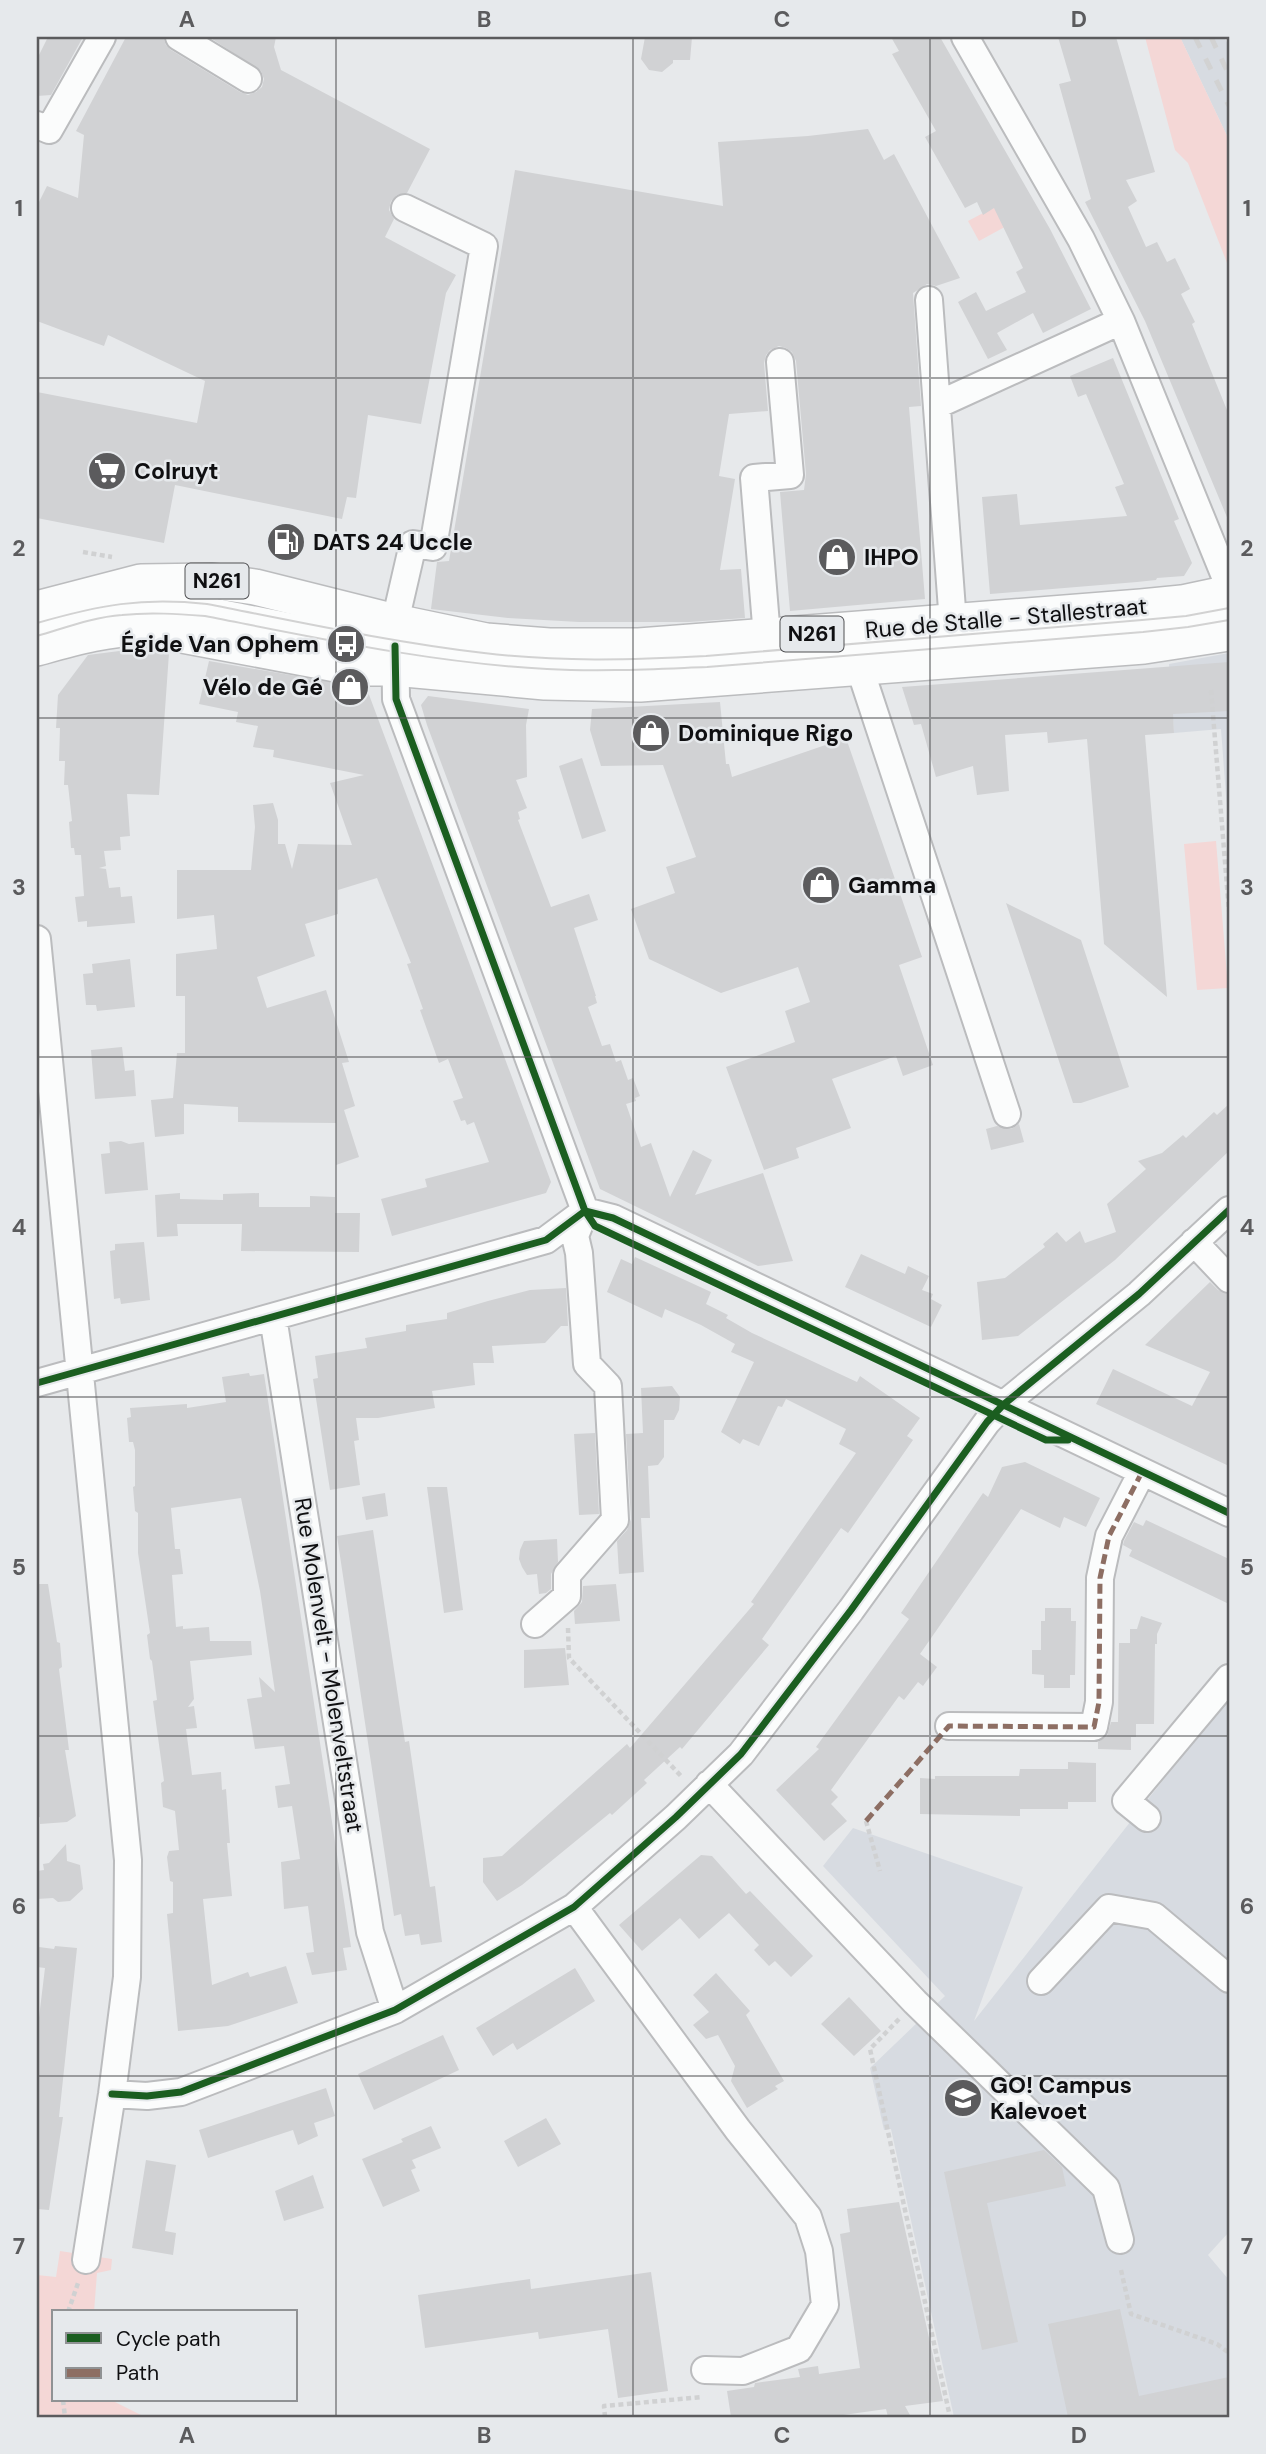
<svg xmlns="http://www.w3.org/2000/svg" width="1266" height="2454" font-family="'DM Sans',sans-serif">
	<rect width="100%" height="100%" fill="#e7e9eb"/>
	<path fill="#d7dbe1" d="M1180 37H1224L1229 46V140Z
		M1229 653V836L1221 729 1174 733 1169 664Z
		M1229 1696V2232L1208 2255 1229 2280V2417H954L891 2129 884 2130 870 2068 945 1996 823 1866 853 1828 1023 1887 974 2021Z"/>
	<path fill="#f4d7d6" d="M1145 37H1180L1229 140V268L1188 163 1175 150Z
		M1027 190 1038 209 979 241 968 221Z
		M1216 841 1228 988 1197 990 1184 844Z
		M60 2251 112 2259 111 2270 97 2273 94 2312H54V2400H111L145 2417H37V2275L56 2277Z"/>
	<path fill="#d1d2d4" d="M48 37H83L51 95 37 96V59Z
		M126 37H163L166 45 171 50 240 92 248 95 256 92 262 87 264 79 261 71 209 37H276L274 47 281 70 430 149 407 193 397 195 391 201 389 210 394 219 385 237 456 275 446 293 421 424 368 415 356 498 347 497 342 519 175 485 164 543 37 518V392L197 423 205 381 108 335 104 346 37 321V206L47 186 78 198 84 135 76 131Z
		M645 37H692L690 60H673V63L662 72 649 70 641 59Z
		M891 37H940L1050 229 1091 309 1043 333 1033 313 997 333 1007 350 988 359 958 302 976 292 986 311 1026 292 1016 272 1023 268 994 208 983 215 977 202 965 208 925 137 936 131 892 54 899 51Z
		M1058 37H1116L1155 172 1126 180 1137 201 1128 207 1146 247 1157 242 1167 262 1175 258 1190 289 1181 294 1195 322 1192 324 1229 415V522L1145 321 1085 202 1091 199 1059 84 1071 81Z
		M868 129 884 160 894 154 960 278 936 286 927 284 913 293 921 406 909 407 925 599 790 611 780 492 804 490 806 474 796 361 792 352 786 348 779 346 770 350 766 355 764 363 768 411 729 414 719 476 735 479 720 570 741 569 745 618 689 622H579L508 618 431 609 437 562 449 561 515 170 723 206 718 142 808 136Z
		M1113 358 1179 519 1174 521 1192 563 1184 576 1157 578 1156 580 1137 582 990 594 982 497 1017 494 1020 525 1127 516 1115 487 1124 484 1086 394 1078 397 1070 376Z
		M143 648 169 653 159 795 127 794 130 836 120 837 121 850 104 851 106 866 99 868 106 869 109 888 120 887 121 897 132 896 135 923 87 927V921L78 922 75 897 84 896 81 855H75L74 848H71L69 822 72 821 68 785H64L65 761H59L60 728H56L58 695 88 655Z
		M209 661 365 688 368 692 551 1182 546 1193 392 1236 381 1199 427 1187 425 1179 489 1162 474 1122 467 1125 465 1120 461 1121 453 1101 463 1098 448 1059 439 1063 420 1010 423 1009 407 964 411 963 377 878 338 890V914L305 924 315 956 257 977 267 1008 326 990 349 1062 342 1063 355 1106 344 1110 359 1157 336 1165V1123L238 1122V1107L184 1104V1134L155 1137 151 1100 173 1098 177 1053H185V996H176V954L217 949 214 915 177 919V870H251L255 827 253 805 273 803 278 820V844H285L292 869 298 844 352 845 330 783 364 775 273 757 274 750 253 747 258 726 236 722 238 712 199 704Z
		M1229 662V711L1173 714 1174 733 1145 735 1167 997 1104 944 1087 739 1048 743 1047 732 1005 735 1009 791 977 795 973 766 936 777 921 724 914 725 902 687Z
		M428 696 529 709 526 725 527 777 516 780 527 808 518 812 520 819 518 820 551 907 589 894 598 920 574 928 596 996H595L597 1003 588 1007 602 1046 610 1044 616 1062 621 1060 628 1080 633 1078 640 1096 635 1098 636 1101 626 1104 641 1147 651 1143 670 1197 693 1150 712 1160 695 1195 763 1173 793 1261 758 1266 600 1189 427 725 421 705Z
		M720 702 726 764H729L732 777 846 738 922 957 899 965 933 1065 903 1076 896 1056 832 1079 851 1128 796 1148 799 1158 764 1170 726 1067 795 1042 785 1011 810 1002 798 967 721 993 649 959 631 909 675 893 666 867 696 857 663 765 601 766 590 730 592 709Z
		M582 758 606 831 582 839 559 766Z
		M1006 903 1081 940 1129 1087 1081 1103H1073Z
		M130 959 135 1007 97 1011 96 1005H86L83 974 93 973 92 964Z
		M122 1047 125 1071 134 1070 136 1096 95 1099 91 1050Z
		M1229 1104V1151L1115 1260 1018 1336 982 1340 977 1282 1005 1278 1045 1247 1043 1244 1057 1232 1066 1242 1080 1231 1085 1243 1116 1232 1107 1204 1146 1169 1138 1161 1162 1153 1183 1135 1186 1138 1214 1112 1217 1115Z
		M1019 1124 1024 1142 991 1150 986 1129 997 1126 1011 1129Z
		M121 1141 129 1144 144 1142 148 1190 105 1194 101 1154 110 1153 109 1142Z
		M180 1193V1199L223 1200V1194L259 1193V1207H310V1196L335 1197V1213H360L359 1252 241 1251 242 1224H177L178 1236 157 1237 155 1195Z
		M144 1242 150 1300 121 1304 120 1298 114 1299 110 1251 115 1250V1244Z
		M861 1254 905 1274 908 1266 929 1276 922 1290 933 1294 931 1299 942 1305 931 1327 845 1287Z
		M635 1257 711 1292 706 1304 728 1315 726 1318 752 1333 857 1382 860 1376 920 1418 907 1436 913 1440 848 1533 841 1528 762 1639 769 1645 682 1749 680 1747 644 1780 647 1783 612 1815 610 1813 522 1885 497 1901 483 1882V1858L502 1856 627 1744 630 1748 754 1604 751 1602 856 1453 839 1444 846 1429 786 1399 782 1407 778 1406 759 1446 743 1439 740 1444 721 1432 754 1362 731 1352 735 1344 701 1325 665 1309 662 1318 607 1292 621 1259 632 1264Z
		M1210 1282 1218 1290 1229 1294V1466L1096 1404 1113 1369 1192 1406 1210 1372 1145 1345Z
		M566 1288 568 1326H561L545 1343 492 1346 494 1363H473L475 1385 432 1391 435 1408 378 1418H356L359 1440 354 1441 360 1485 330 1490 313 1379 318 1378 315 1356 367 1348 365 1338 406 1331V1325L447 1319V1313L488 1301 530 1290Z
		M249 1373 250 1376 264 1374 351 1947 343 1948 347 1970 312 1975 306 1953 314 1952 308 1906 284 1909 281 1862 300 1859 292 1806 278 1808 275 1786 290 1784 284 1746 255 1749 247 1699 262 1697 259 1677 275 1692 260 1591 241 1498 171 1508 175 1549H180L183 1574 172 1575 176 1627 183 1626V1629L209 1627 210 1641H251L252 1655 190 1661 194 1699 188 1707 194 1706 197 1728 186 1729 192 1775 221 1772 222 1790 226 1789 230 1843H227L232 1896 203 1899 212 1985 248 1972 250 1977 286 1966 298 2003 228 2026 178 2031 167 1914 173 1913V1882L170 1881 167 1857 169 1851 179 1850 175 1811 163 1807 161 1783 164 1781 153 1701 157 1700 152 1661 150 1659 147 1635 150 1633 138 1553V1513L135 1511 133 1487 135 1486V1450L133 1442H129L127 1418 131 1417 130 1408 187 1404V1408L226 1402 222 1377Z
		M672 1386 680 1397 679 1410 674 1420H664V1457L658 1465 648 1466 650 1518H641L644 1572 619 1574 617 1541 627 1530 631 1519 626 1434 643 1433 641 1388Z
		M595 1433 599 1514 579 1515 574 1434Z
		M1025 1462 1100 1498 1086 1527 1064 1517 1060 1528 1021 1509 920 1654 937 1667 923 1686 918 1682 904 1700 899 1696 831 1790 838 1797 831 1804 847 1821 824 1841 776 1790 819 1749 816 1747 909 1619 901 1613 983 1493 988 1497 1002 1467Z
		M427 1487H447L463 1610 444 1613Z
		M385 1493 388 1516 366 1520 362 1497Z
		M1146 1520 1229 1559V1604L1129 1556 1132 1550 1123 1545 1124 1541 1134 1522 1143 1526Z
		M373 1530 405 1742 409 1741 430 1887 435 1886 442 1942 421 1945 419 1934 405 1936 401 1914 394 1916 337 1536Z
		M557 1539 558 1562 551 1574V1589L546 1593 539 1594 537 1574 527 1575 522 1567 519 1559 520 1550 524 1541Z
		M37 1584H48L57 1642 60 1643 62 1667 59 1669 69 1750H65L76 1816 67 1822 40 1824V1817L37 1818Z
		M616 1584 620 1621 575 1624 574 1611 582 1602 583 1586Z
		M1045 1608H1071V1621H1076L1075 1675H1070V1688H1044V1675L1032 1674V1650H1041V1621H1045Z
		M1141 1616 1162 1623 1157 1634V1644H1155L1154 1724H1136V1737H1131V1750L1098 1749V1742L1107 1736 1111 1722H1118L1119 1643H1130V1629H1137Z
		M565 1648 569 1685 524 1688V1650Z
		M1068 1762 1096 1763V1802H1068V1809H1020V1816L920 1814V1778L935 1779V1776H1019L1020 1769H1068Z
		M66 1844 67 1861 80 1865 83 1889 70 1901 58 1902 53 1898 37 1899V1871L44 1870 43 1864 49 1863Z
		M701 1855 712 1856 746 1894 750 1891 813 1956 791 1977 775 1961 769 1966 754 1950 759 1945 729 1913 699 1939 680 1918 642 1951 619 1925Z
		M55 1946 77 1948 59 2117H63L49 2210 37 2209V2034L45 1968 37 1967 39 1947 54 1949Z
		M575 1968 595 2001 517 2050 513 2043 493 2056 476 2028Z
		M716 1973 750 2011 746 2015 784 2081 775 2086 778 2089 747 2108 731 2081 735 2066 718 2035 706 2039 693 2025 709 2012 693 1995Z
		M849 1997 881 2031 854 2056 821 2024Z
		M443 2035 459 2070 374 2110 358 2074Z
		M326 2088 335 2116 314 2123 318 2136 298 2145 293 2130 208 2158 199 2130Z
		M546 2118 561 2144 518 2167 504 2141Z
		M431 2126 441 2148 412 2160 416 2168 411 2170 420 2191 383 2207 362 2159 403 2142 401 2139Z
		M1044 2150 1062 2167 1066 2186 987 2203 1018 2342 982 2350 944 2172Z
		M146 2160 176 2165 165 2231 176 2233 173 2255 132 2248Z
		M313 2175 324 2208 284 2221 275 2191Z
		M899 2202 943 2401 905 2406 911 2417H888L886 2409 829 2417H731L727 2391 754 2387 755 2383 800 2377 798 2369 818 2366 819 2374 860 2368 840 2234 850 2232 847 2209Z
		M651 2272 668 2391 618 2398 608 2329 539 2339 538 2332 425 2348 418 2295 530 2279 531 2289Z
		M1120 2309 1139 2396 1229 2377V2417H1068L1048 2324Z"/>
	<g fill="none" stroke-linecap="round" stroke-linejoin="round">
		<defs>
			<path id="minor" d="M179 37 248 79
				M965 37 1081 239 1121 321 1229 586
				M37 125 49 130 102 37
				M405 208 484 246 433 547 413 544 395 622 396 699 585 1211 575 1236 579 1253 587 1364 608 1386 615 1520 567 1575V1596L535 1624
				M929 300 953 623
				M937 405 1121 321
				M37 629C99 612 141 604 206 610 298 628 390 648 484 659 558 667 632 665 707 661L1143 626 1187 622 1229 613
				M767 637 754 478 790 475 780 362
				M860 669 1007 1114
				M37 939 128 1860 127 1977 112 2094 86 2260
				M1194 1242 1229 1279
				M273 1317 370 1932 395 2010
				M37 1383 546 1240 585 1211 613 1218 1229 1513
				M949 1726 1094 1727 1099 1702 1100 1578 1109 1536 1142 1472
				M709 1784 915 2002 1106 2188 1120 2240
				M1147 1818 1126 1801 1229 1678
				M574 1907 738 2130 808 2217 819 2251 825 2305 799 2349 743 2371 705 2370
				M1041 1981 1109 1908 1154 1916 1229 1979
				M112 2094 147 2096 181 2092 395 2010 574 1907 676 1817 741 1754 851 1610 987 1422 1003 1405 1139 1294 1229 1210"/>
			<path id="major" d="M37 609 141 582 212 581 255 587 395 622 486 641 549 646H639L1141 607 1182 603 1229 593
				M37 648C73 638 107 628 145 628L357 668H394L545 682 640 684 1144 646 1229 633"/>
		</defs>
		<use href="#minor" stroke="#bbbcbe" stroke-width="30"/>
		<use href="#major" stroke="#bbbcbe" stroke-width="38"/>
		<path stroke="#d0d1d2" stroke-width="4.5" stroke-dasharray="5 3.5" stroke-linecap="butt" d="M83 552 112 557
			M1211 690 1229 911
			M568 1628 569 1658 682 1777
			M866 1821 880 1871
			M899 2019 870 2049 950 2417
			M1121 2270 1131 2314 1217 2344 1229 2353
			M68 2312 78 2283
			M63 2400 65 2417
			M605 2417 604 2406 703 2397"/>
		<use href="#minor" stroke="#fbfcfc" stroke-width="26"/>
		<use href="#major" stroke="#fbfcfc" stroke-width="35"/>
		<path stroke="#d2d2d2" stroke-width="2" d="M37 623C100 605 141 597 207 604 299 622 391 642 484 653 558 662 632 660 706 656L1142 620 1186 616 1229 608
			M37 636C65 628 93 617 122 615 150 612 178 614 205 616 318 638 432 663 547 669 601 672 654 669 707 667L1143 632 1188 627 1229 620"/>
		<path stroke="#d2d2d2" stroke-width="5" stroke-dasharray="12 12" stroke-linecap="butt" d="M1195 37 1229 106
			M1211 37 1229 75"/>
		<path stroke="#8d6e63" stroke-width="5" stroke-dasharray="10 5" stroke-linecap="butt" d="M866 1821 949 1726 1094 1727 1099 1702 1100 1578 1109 1536 1142 1472"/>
		<defs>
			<path id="cycleway" d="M395 646 396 699 585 1211 595 1226 1046 1440H1068
				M37 1383 546 1240 585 1211 613 1218 1229 1513
				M112 2094 147 2096 181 2092 395 2010 574 1907 676 1817 741 1754 851 1610 987 1422 1003 1405 1139 1294 1229 1210"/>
		</defs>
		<use href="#cycleway" stroke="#e6e9ec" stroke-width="11"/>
		<use href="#cycleway" stroke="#1b5e20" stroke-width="7"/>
	</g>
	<path fill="none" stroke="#5b5b5d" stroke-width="2" stroke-opacity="0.55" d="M336 37V2417M633 37V2417M930 37V2417M37 378H1229M37 718H1229M37 1057H1229M37 1397H1229M37 1736H1229M37 2076H1229"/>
	<defs>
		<symbol id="supermarket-disc" viewBox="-11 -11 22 22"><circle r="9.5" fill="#5b5b5d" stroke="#e6e9ec"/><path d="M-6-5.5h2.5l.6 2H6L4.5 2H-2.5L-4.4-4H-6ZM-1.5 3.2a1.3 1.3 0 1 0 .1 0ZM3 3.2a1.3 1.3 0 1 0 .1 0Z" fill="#fff"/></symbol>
		<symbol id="fuel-disc" viewBox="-11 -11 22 22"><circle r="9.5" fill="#5b5b5d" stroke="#e6e9ec"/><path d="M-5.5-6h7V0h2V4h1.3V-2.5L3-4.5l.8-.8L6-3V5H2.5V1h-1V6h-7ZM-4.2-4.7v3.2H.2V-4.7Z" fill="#fff"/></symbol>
		<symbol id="shop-disc" viewBox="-11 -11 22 22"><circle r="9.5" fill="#5b5b5d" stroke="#e6e9ec"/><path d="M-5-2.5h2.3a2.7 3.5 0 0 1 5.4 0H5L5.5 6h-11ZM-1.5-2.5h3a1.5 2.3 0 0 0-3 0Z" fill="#fff"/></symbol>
		<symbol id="bus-disc" viewBox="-11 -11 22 22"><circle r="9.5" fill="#5b5b5d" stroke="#e6e9ec"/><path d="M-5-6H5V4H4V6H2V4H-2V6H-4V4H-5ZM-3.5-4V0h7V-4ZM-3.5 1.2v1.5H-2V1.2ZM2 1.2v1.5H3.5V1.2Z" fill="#fff"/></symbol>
		<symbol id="school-disc" viewBox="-11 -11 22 22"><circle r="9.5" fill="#5b5b5d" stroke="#e6e9ec"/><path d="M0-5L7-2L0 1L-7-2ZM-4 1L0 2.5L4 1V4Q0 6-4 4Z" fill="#fff"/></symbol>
	</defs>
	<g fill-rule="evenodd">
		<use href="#supermarket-disc" x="85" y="449" width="44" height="44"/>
		<use href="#fuel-disc" x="264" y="520" width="44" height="44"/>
		<use href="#shop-disc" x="815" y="535" width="44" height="44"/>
		<use href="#bus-disc" x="324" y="622" width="44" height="44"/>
		<use href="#shop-disc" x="328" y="665" width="44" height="44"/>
		<use href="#shop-disc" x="629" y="711" width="44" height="44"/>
		<use href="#shop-disc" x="799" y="863" width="44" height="44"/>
		<use href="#school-disc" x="941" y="2076" width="44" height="44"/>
	</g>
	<g text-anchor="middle" stroke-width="5" stroke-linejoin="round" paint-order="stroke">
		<g fill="#e6e9ec" stroke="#505053" stroke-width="2">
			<rect x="185.5" y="563.5" width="63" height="35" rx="5"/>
			<rect x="780.5" y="616.5" width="63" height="35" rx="5"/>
		</g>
		<g font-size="21" font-weight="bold" fill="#0f0f11">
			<text x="217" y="588">N261</text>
			<text x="812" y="641">N261</text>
		</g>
		<g font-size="23" font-weight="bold" fill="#0f0f11" stroke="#e6e9ec" text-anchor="start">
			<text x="134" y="479">Colruyt</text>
			<text x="313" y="550">DATS 24 Uccle</text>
			<text x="864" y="565">IHPO</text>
			<text x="319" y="652" text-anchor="end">Égide Van Ophem</text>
			<text x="323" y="695" text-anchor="end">Vélo de Gé</text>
			<text x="678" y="741">Dominique Rigo</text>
			<text x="848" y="893">Gamma</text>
			<text x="990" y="2093">GO! Campus<tspan x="990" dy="26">Kalevoet</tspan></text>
		</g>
		<g font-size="23" fill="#0f0f11" stroke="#e6e9ec">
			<text transform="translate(1006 618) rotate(-5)" y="8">Rue de Stalle - Stallestraat</text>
			<text transform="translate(329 1665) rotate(81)" y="8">Rue Molenvelt - Molenveltstraat</text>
		</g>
	</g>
	<rect width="1266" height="2454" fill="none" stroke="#e6e9ec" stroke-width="77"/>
	<rect x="52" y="2310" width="245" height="91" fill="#e6e9ec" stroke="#909294" stroke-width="2"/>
	<rect x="66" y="2333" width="35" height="10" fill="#1b5e20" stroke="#909294" stroke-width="2"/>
	<text x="116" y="2346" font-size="21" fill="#0f0f11">Cycle path</text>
	<rect x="66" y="2368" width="35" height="10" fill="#8d6e63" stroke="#909294" stroke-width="2"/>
	<text x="116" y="2380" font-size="21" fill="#0f0f11">Path</text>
	<rect x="38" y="38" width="1190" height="2378" fill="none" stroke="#5b5b5d" stroke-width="2.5"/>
	<g font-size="23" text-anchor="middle" font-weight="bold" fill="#5b5b5d">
		<text x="187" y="27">A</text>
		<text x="484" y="27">B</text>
		<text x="782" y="27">C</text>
		<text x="1079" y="27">D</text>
		<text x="19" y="216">1</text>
		<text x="1247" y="216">1</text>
		<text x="19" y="556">2</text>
		<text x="1247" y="556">2</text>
		<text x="19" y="895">3</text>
		<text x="1247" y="895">3</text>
		<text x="19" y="1235">4</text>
		<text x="1247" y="1235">4</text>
		<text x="19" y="1575">5</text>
		<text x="1247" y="1575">5</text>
		<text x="19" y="1914">6</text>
		<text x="1247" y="1914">6</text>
		<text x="19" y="2254">7</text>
		<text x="1247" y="2254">7</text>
		<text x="187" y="2443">A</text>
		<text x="484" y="2443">B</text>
		<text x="782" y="2443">C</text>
		<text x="1079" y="2443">D</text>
	</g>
</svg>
